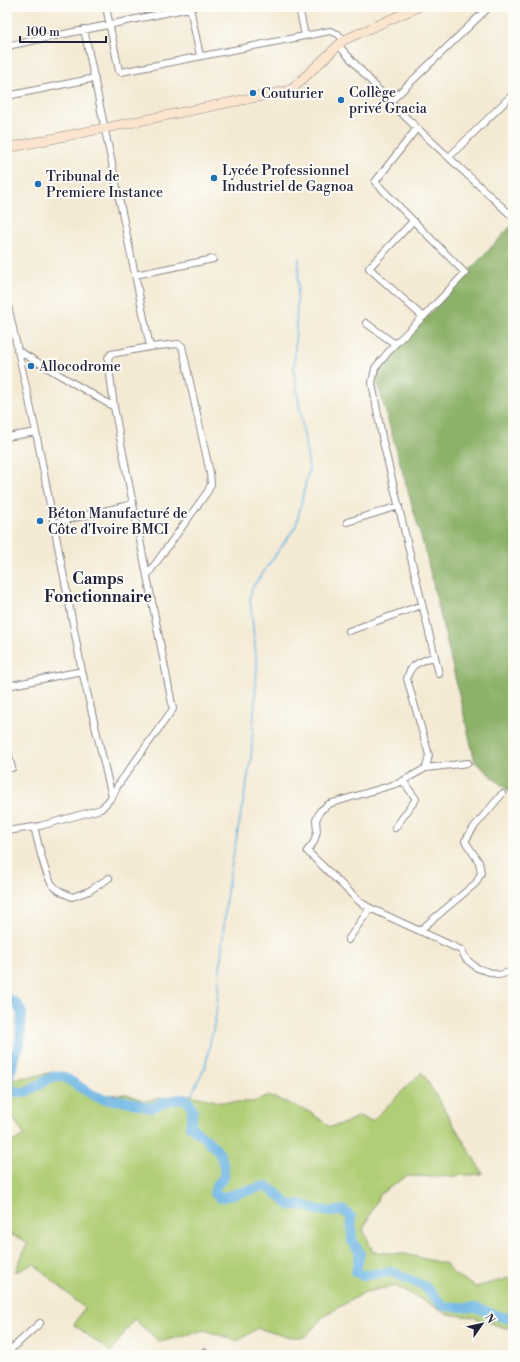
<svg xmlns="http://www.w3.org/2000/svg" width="520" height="1362" font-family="'Libre Bodoni',serif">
	<rect width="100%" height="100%" fill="#fdfcf7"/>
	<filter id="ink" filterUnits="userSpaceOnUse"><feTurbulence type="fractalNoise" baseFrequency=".025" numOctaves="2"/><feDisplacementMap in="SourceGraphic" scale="8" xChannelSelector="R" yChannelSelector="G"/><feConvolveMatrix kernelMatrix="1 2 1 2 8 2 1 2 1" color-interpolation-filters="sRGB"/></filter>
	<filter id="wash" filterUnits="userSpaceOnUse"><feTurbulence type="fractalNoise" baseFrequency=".012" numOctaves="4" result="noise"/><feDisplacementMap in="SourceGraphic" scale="16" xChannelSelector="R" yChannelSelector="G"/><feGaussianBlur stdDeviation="0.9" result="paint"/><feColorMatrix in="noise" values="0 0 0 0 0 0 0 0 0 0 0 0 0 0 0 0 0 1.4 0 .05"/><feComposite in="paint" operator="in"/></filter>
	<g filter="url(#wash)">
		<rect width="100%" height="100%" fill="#f4ead4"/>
		<path fill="#b0ce76" stroke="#697858" d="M53 1072 65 1073 96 1093 105 1095 127 1094 145 1101 178 1095H190L220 1102H253L267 1096 281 1100 312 1113 330 1127 345 1123 359 1116 372 1121 422 1072 483 1174 440 1177 407 1176 380 1194 363 1229 373 1252 405 1254 446 1264 452 1273 476 1287 513 1277V1328H505L473 1317 446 1314 427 1302 395 1286 365 1292 324 1316 305 1337H287L258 1328 238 1341 204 1330 160 1342 134 1319 111 1352 74 1325 84 1308 34 1264 15 1272 28 1242 7 1233V1145L24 1135 7 1108V1078L31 1077Z"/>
		<path fill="#8cb167" stroke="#576a51" d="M511 226 513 228V795L475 762 427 558 376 378 384 363Z"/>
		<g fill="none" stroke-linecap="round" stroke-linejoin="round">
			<path stroke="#6cb5e4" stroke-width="1.5" d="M188 1101 205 1067 216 1016 227 890 251 759 257 667 250 598 252 588 296 526 309 468 294 371 299 258"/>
			<path stroke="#6cb5e4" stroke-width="10" d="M7 998 17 1004 22 1013 20 1042 14 1056 12 1067 9 1074V1085L14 1092H26L54 1076 64 1077 93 1095 104 1099 126 1101 150 1108 169 1101 182 1099 188 1101 193 1110 190 1126C209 1142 226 1150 224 1177L216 1186 214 1193 220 1198 265 1186 275 1192 289 1205H304L318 1210 333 1212 343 1210 351 1217 352 1241 360 1253 356 1272 362 1275 392 1272 424 1286 443 1306 476 1308 509 1319 513 1316"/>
		</g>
	</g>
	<g filter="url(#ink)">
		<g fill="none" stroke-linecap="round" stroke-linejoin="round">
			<defs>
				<path id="street" d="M106 7 119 71 121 72 330 31 338 34 344 40
					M299 7 305 36
					M190 8 200 56
					M84 29 150 347
					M338 45 390 102 417 128 513 217
					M7 46 194 7
					M7 96 95 78
					M390 102 489 7
					M417 128 375 182 465 273 426 314 395 344 375 368 372 383 383 442 439 674
					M449 157 513 94
					M413 221 369 268 423 317
					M135 275 213 259
					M7 301 36 432 82 671 112 797
					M366 323 395 344
					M17 350 114 407
					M7 437 36 432
					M347 522 399 506
					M53 523 133 504
					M349 631 422 605
					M7 686 82 671
					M7 749 12 768
					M426 768 429 755 407 679C410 663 421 662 435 656
					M34 827C38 841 44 874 52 884 57 891 65 894 72 897L89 891 109 878
					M395 828 416 799 403 781
					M7 831 40 826 101 809 112 797 118 785 173 709 114 407 108 358 111 354 150 347 178 344 182 346 210 473 211 484 208 491 148 574
					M370 908 360 902 307 851 314 842 317 831 316 820 320 811 329 804 399 783 426 768 468 763
					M419 931 476 883 481 873 479 862 465 841 474 827 502 794
					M348 940 370 908 461 950 466 959 477 968 499 975 513 971
					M204 1352 207 1355
					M7 1353 40 1323"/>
				<path id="secondary" d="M7 148 291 90 344 40 418 7"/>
			</defs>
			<use href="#street" stroke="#8b8688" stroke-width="8"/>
			<use href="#secondary" stroke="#8b8688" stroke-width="10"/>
			<use href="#street" stroke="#fff" stroke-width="6"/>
			<use href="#secondary" stroke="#fce5cf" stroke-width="9"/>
		</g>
	</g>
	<g fill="#1f6fb2" stroke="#fdfcf7" stroke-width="1.5">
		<circle cx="253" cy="93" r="4"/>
		<circle cx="341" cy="100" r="4"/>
		<circle cx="214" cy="178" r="4"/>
		<circle cx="38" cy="184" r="4"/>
		<circle cx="31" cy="366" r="4"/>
		<circle cx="40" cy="521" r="4"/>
	</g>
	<g text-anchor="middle" stroke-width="4" stroke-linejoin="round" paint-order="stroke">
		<g font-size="14" fill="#22223b" stroke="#fdfcf7" text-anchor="start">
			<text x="349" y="97">Collège<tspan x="349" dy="16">privé Gracia</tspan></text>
			<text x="261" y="98">Couturier</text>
			<text x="222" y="175">Lycée Professionnel<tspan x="222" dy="16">Industriel de Gagnoa</tspan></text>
			<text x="46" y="181">Tribunal de<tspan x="46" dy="16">Premiere Instance</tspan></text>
			<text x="39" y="371">Allocodrome</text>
			<text x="48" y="518">Béton Manufacturé de<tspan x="48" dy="16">Côte d'Ivoire BMCI</tspan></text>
		</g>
		<g font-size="16" font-weight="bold" fill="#22223b" stroke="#fdfcf7">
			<text x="98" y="584">Camps<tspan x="98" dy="18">Fonctionnaire</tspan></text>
		</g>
	</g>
	<rect width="520" height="1362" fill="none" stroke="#fdfcf7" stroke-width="24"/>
	<g transform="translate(482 1324) rotate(56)" stroke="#fdfcf7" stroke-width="3" paint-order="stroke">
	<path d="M0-3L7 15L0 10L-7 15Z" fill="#22223b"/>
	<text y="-6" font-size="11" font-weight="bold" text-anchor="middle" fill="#22223b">N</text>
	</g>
	<path d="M20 36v6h86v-6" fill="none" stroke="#22223b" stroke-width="2"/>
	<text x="26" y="36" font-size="12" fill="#22223b" stroke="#fdfcf7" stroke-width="3" paint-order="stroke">100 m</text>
</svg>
